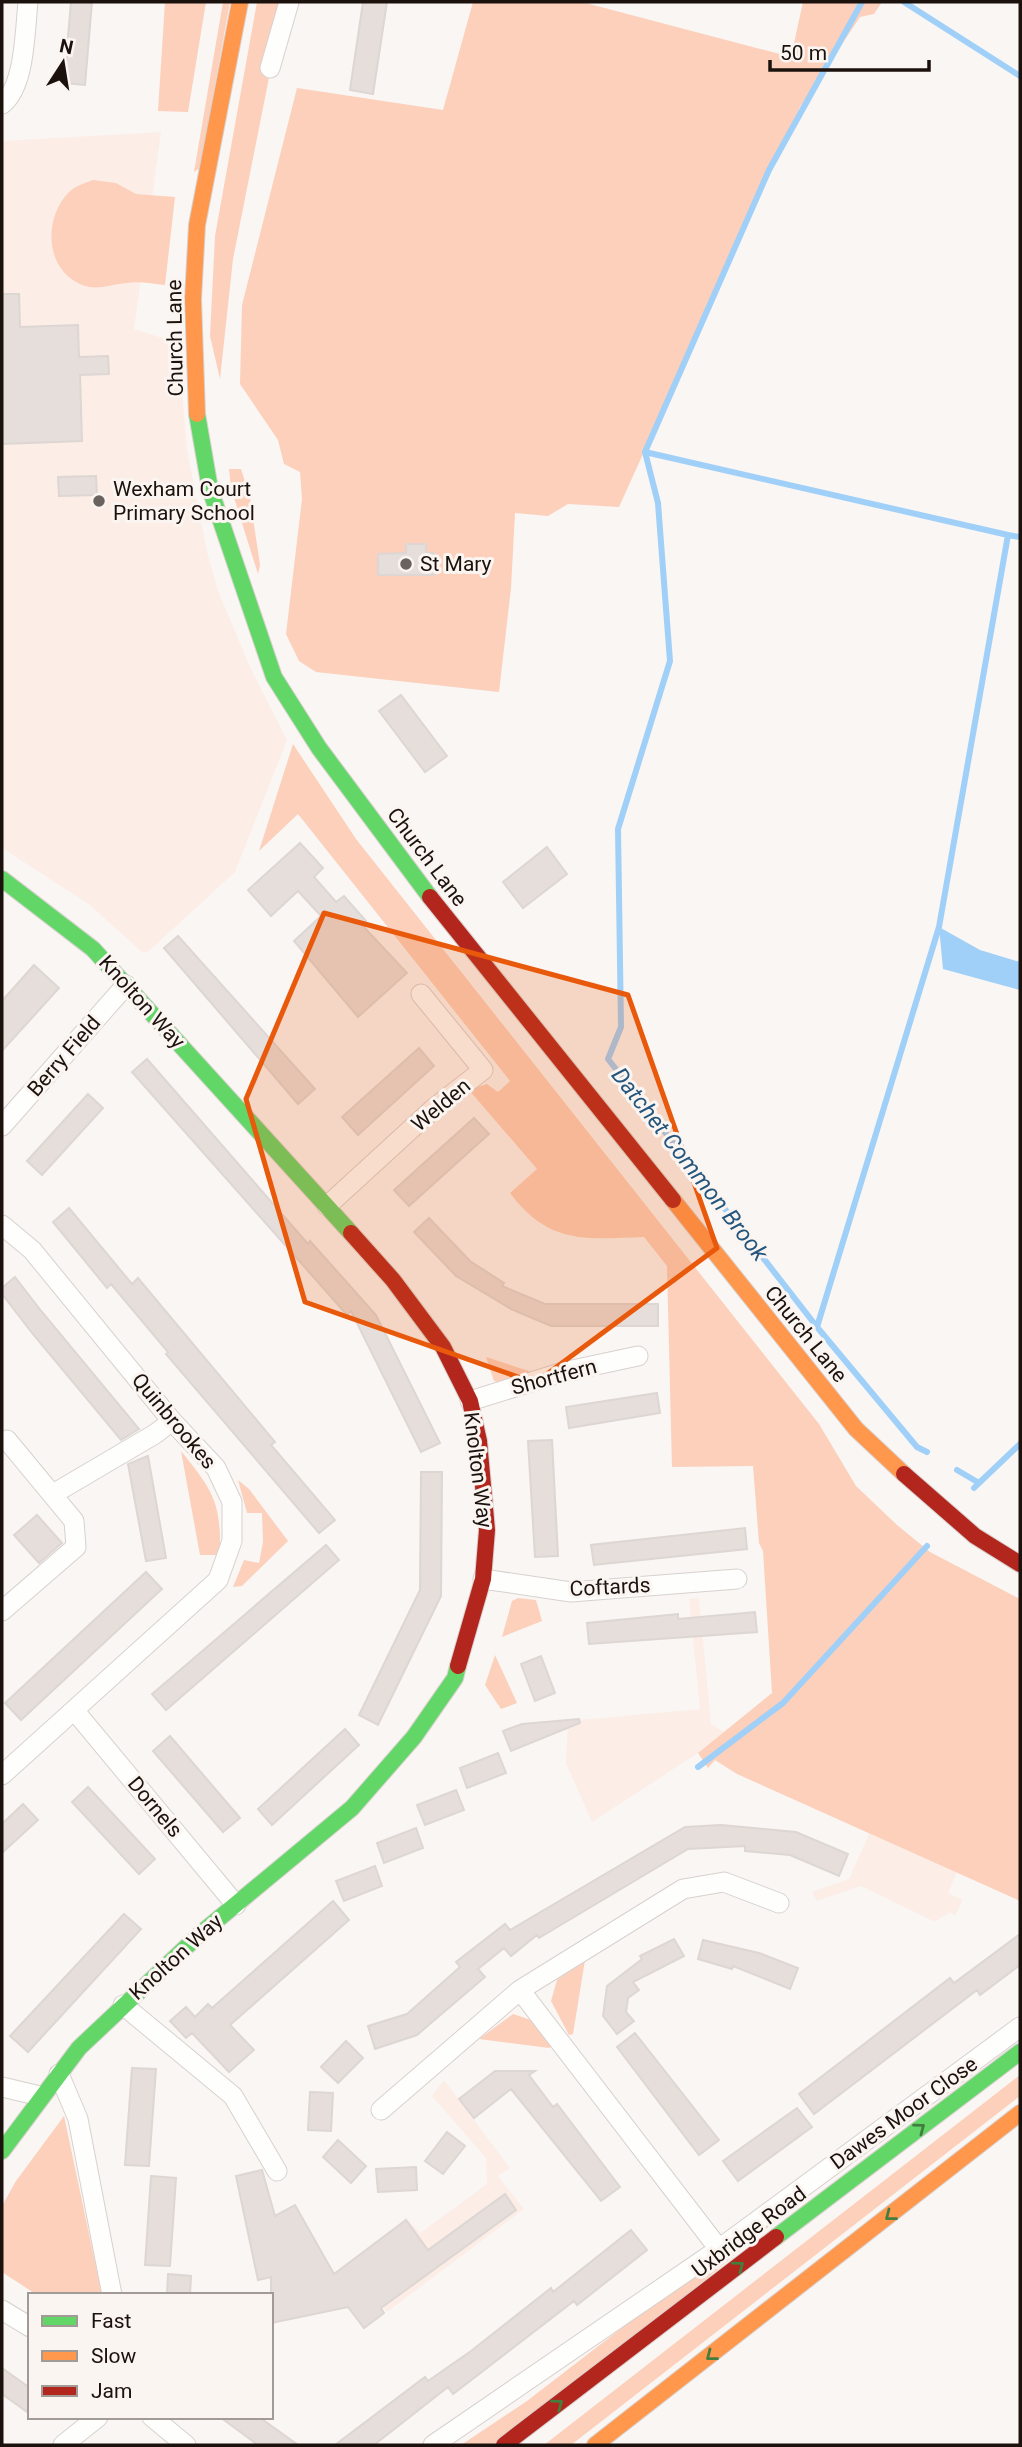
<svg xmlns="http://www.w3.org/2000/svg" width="1022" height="2447" font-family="Roboto,sans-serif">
	<rect width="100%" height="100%" fill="#f9f6f4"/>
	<path fill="#fceee7" d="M161 132 134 329 178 343 187 450 207 552 218 591 250 667 287 740 235 872 149 951 143 953 90 905 2 848V141Z
		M699 1598 711 1724 724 1732 698 1753 592 1822 566 1763 568 1721 700 1709 689 1599Z
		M870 1832 957 1872 948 1893 963 1900 955 1916 950 1912 935 1922 861 1886 817 1901 812 1892 849 1879Z
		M444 2080 510 2168 498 2176 524 2209 387 2312 350 2266 409 2221 420 2233 487 2184 486 2158 432 2096Z"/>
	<path fill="#fcd0bb" d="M165 2H206L188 112 158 111Z
		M223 2H230L200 168 194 172Z
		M257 2H284L233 259 220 379 210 336 215 236Z
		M473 2H582L791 57 803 2H882L874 14 860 17 800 107 619 507 568 504 548 516 515 513 511 588 499 692 316 672 299 661 286 634 302 499 300 472 284 464 278 440 240 384 242 305 297 88 443 110Z
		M93 180 116 183 136 194 175 197 165 285C153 284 139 281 127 283 109 284 98 292 80 284 44 268 44 217 69 192 75 186 85 183 93 180Z
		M229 469H241L250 498 260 565 258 574 231 488Z
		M293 744 356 839 819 1424 856 1486 897 1525 930 1552 1020 1599V1901L737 1774 715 1760 708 1768 698 1753 772 1693 763 1551 759 1543 753 1466 672 1467 667 1266 644 1237C585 1239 549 1245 510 1193L537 1169 469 1090 487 1084 498 1092 510 1081 298 814 259 851Z
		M486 1357 529 1371 528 1374 500 1383 494 1381Z
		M181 1451C214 1492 221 1502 220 1555H200Z
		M238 1480 249 1489 288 1541 242 1586 233 1587 244 1560 259 1563 263 1542 262 1513H247Z
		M518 1598 536 1600 542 1621 502 1637 512 1601Z
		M495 1655 517 1703 501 1709 485 1685Z
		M585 1960 573 2034 569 2035 551 2001 557 1980Z
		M513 2014 537 2022 554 2045 549 2048 479 2039Z
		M954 2072 507 2445H461L527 2401Z
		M1020 2075V2096L571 2445H544Z
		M64 2116 102 2295H37L2 2272V2206L16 2181Z"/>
	<path fill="#a0d0f8" d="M939 927 980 950 1020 962V990L943 969Z"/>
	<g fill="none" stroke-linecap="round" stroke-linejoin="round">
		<path stroke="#a0d0f8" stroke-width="6" d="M904 2 1020 76
			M645 452 658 503 670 661 618 829 621 1027 608 1059 817 1327 917 1447 927 1452
			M645 452 769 170 862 2
			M645 452 1008 535
			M817 1327 939 927 1008 535 1020 537
			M957 1470 979 1483 974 1488
			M979 1483 1020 1444
			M698 1767 783 1703 927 1546"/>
	</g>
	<path fill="#e5deda" stroke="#ddd6d3" stroke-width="2" d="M71 2H92L85 85 64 83Z
		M363 2H387L373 94 350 90Z
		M2 294H19L20 327 78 325 79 357 108 356 109 374 80 375 82 441 2 444Z
		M96 476 97 495 59 496 58 477Z
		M406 544H426V553H434V575H378V554L406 553Z
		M401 695 447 756 425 772 379 711Z
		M300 843 323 868 314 877 336 902 344 896 366 921 362 925 407 973 358 1017 294 941 321 916 298 891 271 916 248 890Z
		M547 847 567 874 523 908 503 882Z
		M178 936 315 1089 298 1104 164 948Z
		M34 965 59 988 2 1051V1001Z
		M419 1048 434 1066 358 1135 342 1117Z
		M147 1059 308 1244 310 1241 376 1315 440 1443 421 1452 351 1311 347 1315 132 1072Z
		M88 1094 103 1108 42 1175 27 1161Z
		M474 1118 489 1134 409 1206 394 1190Z
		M69 1208 132 1284 138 1278 275 1442 271 1445 335 1520 319 1533 166 1354 168 1352 111 1284 107 1288 53 1222Z
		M429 1218 470 1261 504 1283 502 1286 545 1304H658V1326H551L511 1309 456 1276 414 1232Z
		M15 1277 42 1312 139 1429 121 1440 32 1333 2 1294V1288Z
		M657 1393 660 1413 569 1428 566 1407Z
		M552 1440 558 1556 535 1557 528 1441Z
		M148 1456 166 1558 146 1561 128 1464Z
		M421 1472H442L441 1596 378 1725 359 1715 420 1590Z
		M37 1515 62 1543 39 1563 14 1535Z
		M745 1528 747 1549 594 1565 591 1545Z
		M326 1545 339 1560 166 1710 152 1694Z
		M146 1572 162 1589 21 1720 5 1703Z
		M755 1612 757 1632 589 1644 587 1623 678 1614V1619Z
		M541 1656 555 1693 535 1701 521 1664Z
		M579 1719 580 1723 511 1751 503 1731 522 1724Z
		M345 1729 359 1745 272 1825 258 1809Z
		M170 1736 240 1818 223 1832 153 1751Z
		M498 1753 506 1773 467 1788 460 1768Z
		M88 1787 155 1859 139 1874 72 1802Z
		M456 1790 464 1810 425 1825 417 1805Z
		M23 1804 38 1820 2 1853V1824Z
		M721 1825 796 1832 848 1854 839 1876 790 1855 745 1851V1846L688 1849 539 1938 537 1935 511 1956 504 1948 478 1969 485 1977 417 2035 375 2049 368 2026 407 2014 460 1967 456 1962 505 1924 510 1930 685 1827Z
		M416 1828 423 1848 384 1863 377 1843Z
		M375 1866 382 1886 344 1901 336 1881Z
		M333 1901 349 1920 230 2025 254 2050 229 2072 192 2033 186 2038 170 2021 186 2007 195 2017 208 2004 212 2008Z
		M124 1914 141 1929 28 2052 10 2036Z
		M1020 1934V1965L980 1995 977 1990 814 2114 799 2094 950 1978 954 1983Z
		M674 1939 684 1956 633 1982 639 1990 628 1998 626 2012 634 2021 617 2034 603 2016 607 1986 642 1959 640 1956Z
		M703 1940 759 1953 798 1968 790 1989 733 1966 732 1969 698 1959Z
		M635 2033 719 2140 699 2155 617 2047Z
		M346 2041 363 2058 338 2083 321 2067Z
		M132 2068 156 2069 149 2166 125 2165Z
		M495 2071H535L529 2075 553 2107 557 2104 620 2187 601 2201 511 2089 474 2118 459 2099Z
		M310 2092 333 2093 331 2131 308 2130Z
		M797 2108 812 2127 738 2181 723 2161Z
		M447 2132 465 2146 443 2174 425 2161Z
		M338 2140 366 2166 351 2183 323 2157Z
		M416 2167 417 2190 378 2192 376 2169Z
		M262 2170 275 2216 295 2205 334 2274 406 2220 428 2250 505 2194 516 2210 381 2308 384 2313 364 2328 348 2307 271 2323V2277L258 2280 236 2176Z
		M151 2176 176 2178 170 2266 145 2265Z
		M631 2230 647 2250 577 2305 574 2301 453 2394 448 2387 374 2445H335L425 2377 428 2381 471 2351 551 2288 553 2292Z
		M168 2274 191 2276 190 2295H167Z
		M2 2368 30 2388V2414L2 2394Z
		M220 2417H259L298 2445H258Z"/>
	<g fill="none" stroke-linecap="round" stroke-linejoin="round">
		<defs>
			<path id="street" d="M270 68 289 2
				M2 104C25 87 25 30 28 2
				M2 1126 126 985
				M327 1206 433 1109 483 1070 421 994
				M2 1225 32 1250 172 1421 216 1468 232 1502V1541L218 1580 2 1775
				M470 1401 563 1372 638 1356
				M53 1494 155 1434 172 1421
				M483 1579 571 1592 737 1579
				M2 1611 76 1547 74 1521 7 1440
				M74 1710 236 1905
				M520 1990 719 2249
				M123 2005 233 2096 277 2171
				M59 2074 78 2119 112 2295
				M2 2087 40 2096
				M381 2110 520 1990 683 1889 724 1882 779 1903
				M2 2310 30 2327
				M152 2417 186 2445
				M63 2445 98 2417
				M433 2445 719 2249 1020 2027"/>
			<path id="fast" d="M197 414 210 489 274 677 319 748 430 897
				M2 879 93 949 351 1233
				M2 2151 79 2048 199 1935 352 1808 414 1737 455 1678 458 1666
				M776 2237 1020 2052"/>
			<path id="slow" d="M197 414 193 299 197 225 240 2
				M673 1200 856 1429 904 1474
				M595 2445 1020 2113"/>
			<path id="jam" d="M430 897 673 1200
				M351 1233 393 1280 443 1347 470 1401 479 1441 487 1530 483 1579 458 1666
				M904 1474 975 1536 1020 1564
				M504 2445 776 2237"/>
		</defs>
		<use href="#street" stroke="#d8d1ce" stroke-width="21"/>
		<use href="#fast" stroke="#d8d1ce" stroke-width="18"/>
		<use href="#slow" stroke="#d8d1ce" stroke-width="18"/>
		<use href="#jam" stroke="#d8d1ce" stroke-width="18"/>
		<use href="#street" stroke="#fefefd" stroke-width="19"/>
		<use href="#fast" stroke="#63d668" stroke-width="16"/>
		<use href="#slow" stroke="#ff974d" stroke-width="16"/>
		<use href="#jam" stroke="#b3261e" stroke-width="16"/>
	</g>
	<defs><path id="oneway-chevron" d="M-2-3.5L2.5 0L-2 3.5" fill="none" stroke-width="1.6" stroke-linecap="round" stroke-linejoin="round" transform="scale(1.75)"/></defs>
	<g stroke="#437e3f">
		<use href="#oneway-chevron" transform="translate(920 2128) rotate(-37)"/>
		<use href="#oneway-chevron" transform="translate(890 2216) rotate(142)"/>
		<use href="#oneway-chevron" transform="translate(739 2266) rotate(-37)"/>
		<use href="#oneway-chevron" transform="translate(711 2356) rotate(142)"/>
		<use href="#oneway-chevron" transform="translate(558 2404) rotate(-37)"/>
	</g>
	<path fill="#e8590c" fill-opacity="0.2" stroke="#e8590c" stroke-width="5" stroke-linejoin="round" d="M324 913 628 995 717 1248 535 1383 305 1302 246 1099Z"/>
	<g fill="#69625e" stroke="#fbf5f2" stroke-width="2.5">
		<circle cx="99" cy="501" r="7"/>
		<circle cx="406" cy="564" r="7"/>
	</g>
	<g text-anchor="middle" stroke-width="6" stroke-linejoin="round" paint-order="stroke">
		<g font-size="21" fill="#1c120d" stroke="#fbf5f2">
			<text transform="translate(175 338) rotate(-91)" y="7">Church Lane</text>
			<text transform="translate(427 857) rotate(53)" y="7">Church Lane</text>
			<text transform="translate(142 1002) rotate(48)" y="7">Knolton Way</text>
			<text transform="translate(64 1056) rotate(-49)" y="7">Berry Field</text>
			<text transform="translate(441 1105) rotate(-40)" y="7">Welden</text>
			<text transform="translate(806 1334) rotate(51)" y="7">Church Lane</text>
			<text transform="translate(554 1377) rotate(-15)" y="7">Shortfern</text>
			<text transform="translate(174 1421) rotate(50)" y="7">Quinbrookes</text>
			<text transform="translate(478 1470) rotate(83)" y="7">Knolton Way</text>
			<text transform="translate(610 1587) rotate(-3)" y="7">Coftards</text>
			<text transform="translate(155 1807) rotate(50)" y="7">Dornels</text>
			<text transform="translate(176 1957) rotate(-42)" y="7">Knolton Way</text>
			<text transform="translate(904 2113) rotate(-36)" y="7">Dawes Moor Close</text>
			<text transform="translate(749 2232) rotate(-37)" y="7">Uxbridge Road</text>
		</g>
		<g font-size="21" fill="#1c120d" stroke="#fbf5f2" text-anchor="start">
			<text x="113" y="496">Wexham Court<tspan x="113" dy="24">Primary School</tspan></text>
			<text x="420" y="571">St Mary</text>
		</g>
		<g font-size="23" font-style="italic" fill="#24567d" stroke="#fbf5f2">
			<text transform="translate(690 1164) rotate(52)" y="8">Datchet Common Brook</text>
		</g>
	</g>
	<rect width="1022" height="2447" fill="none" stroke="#1c120d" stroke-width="7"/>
	<rect x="28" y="2293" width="245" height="126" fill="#fbf5f2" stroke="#a29a96" stroke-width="2"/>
	<rect x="42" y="2316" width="35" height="10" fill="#63d668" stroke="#a29a96" stroke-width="2"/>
	<text x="91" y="2328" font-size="21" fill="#1c120d">Fast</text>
	<rect x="42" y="2351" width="35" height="10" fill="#ff974d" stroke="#a29a96" stroke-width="2"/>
	<text x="91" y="2363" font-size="21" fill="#1c120d">Slow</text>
	<rect x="42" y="2386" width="35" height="10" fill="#b3261e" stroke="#a29a96" stroke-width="2"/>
	<text x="91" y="2398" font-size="21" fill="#1c120d">Jam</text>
	<g transform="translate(63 63) rotate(12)" stroke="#fbf5f2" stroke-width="5" paint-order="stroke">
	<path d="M0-5L12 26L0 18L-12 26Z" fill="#1c120d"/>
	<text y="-10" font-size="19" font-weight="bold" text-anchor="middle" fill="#1c120d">N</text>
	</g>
	<path d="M770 60v10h159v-10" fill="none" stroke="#1c120d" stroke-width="3.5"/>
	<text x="780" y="60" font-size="21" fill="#1c120d" stroke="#fbf5f2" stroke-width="5" paint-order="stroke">50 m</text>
</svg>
